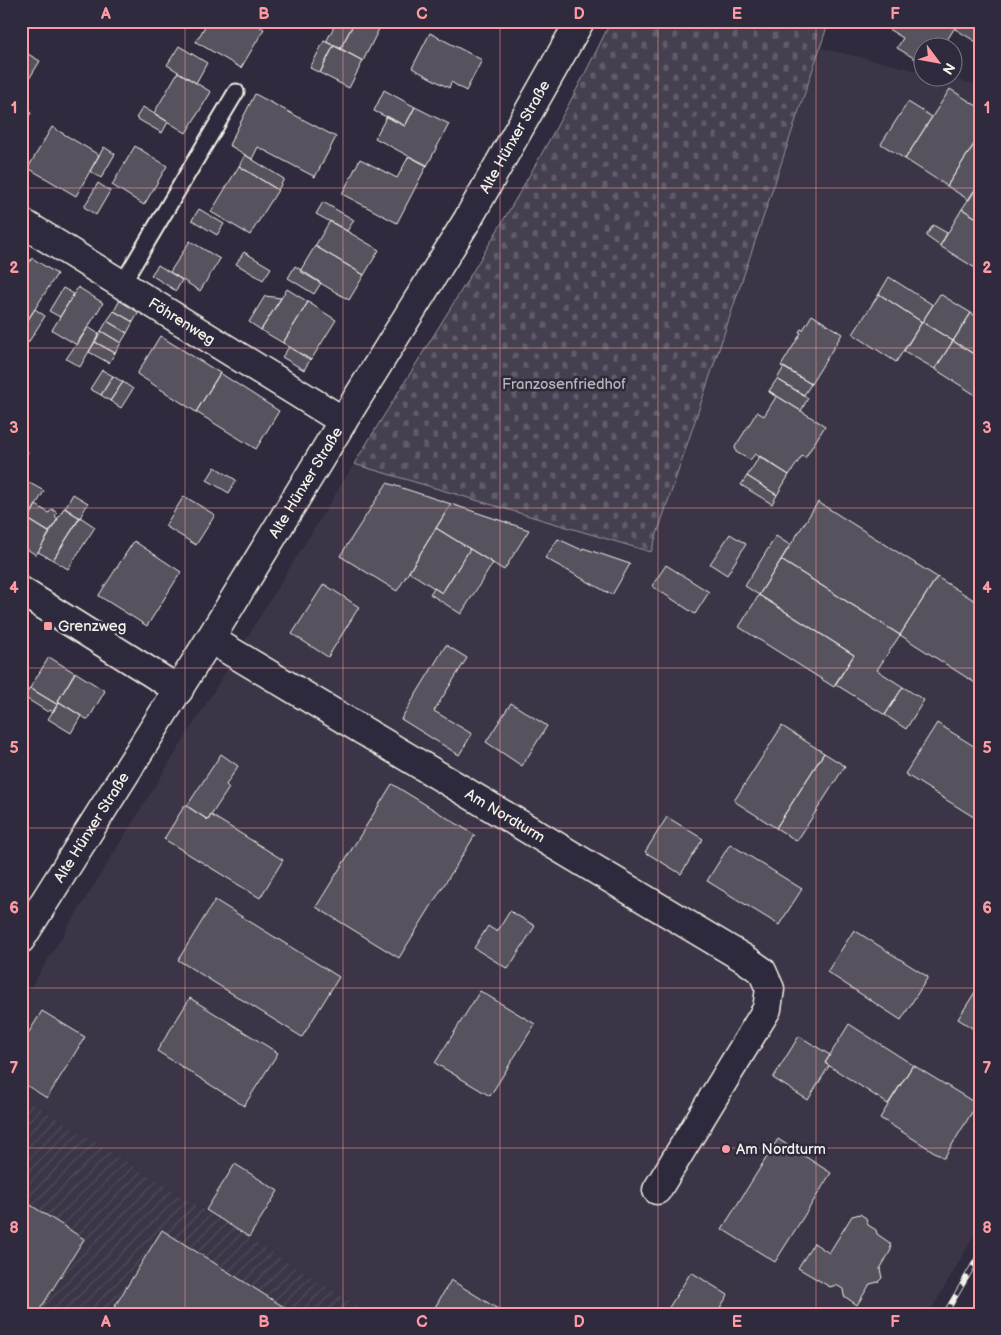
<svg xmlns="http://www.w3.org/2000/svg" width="1001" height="1335" font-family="'Balsamiq Sans',sans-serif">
	<defs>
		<pattern id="industrial-furrows" width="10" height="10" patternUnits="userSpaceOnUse" patternTransform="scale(1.25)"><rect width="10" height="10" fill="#3b3647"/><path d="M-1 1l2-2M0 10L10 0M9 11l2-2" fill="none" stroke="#4e4a59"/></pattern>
		<pattern id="cemetery-stones" width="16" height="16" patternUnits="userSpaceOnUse" patternTransform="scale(1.25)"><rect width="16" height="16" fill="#454050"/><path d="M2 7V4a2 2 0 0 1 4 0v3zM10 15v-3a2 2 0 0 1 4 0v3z" fill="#605c69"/></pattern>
	</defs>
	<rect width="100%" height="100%" fill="#2f2a3d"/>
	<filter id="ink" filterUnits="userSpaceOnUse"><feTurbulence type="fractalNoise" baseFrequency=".02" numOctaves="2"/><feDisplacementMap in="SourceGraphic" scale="10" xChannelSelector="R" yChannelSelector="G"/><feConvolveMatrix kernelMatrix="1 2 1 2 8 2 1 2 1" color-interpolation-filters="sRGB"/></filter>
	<g filter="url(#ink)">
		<path fill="#3b3647" d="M821 48 923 72 924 78H947L980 85V1225L929 1314H371L21 1096V1003L354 464 651 552Z"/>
		<path fill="url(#industrial-furrows)" d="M21 1096 371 1314H21Z"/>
		<path fill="url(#cemetery-stones)" stroke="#9c989c" d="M611 21H829L651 552 354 464C443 319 537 175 611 21Z"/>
		<path fill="#56525f" stroke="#f4f1e8" d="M208 21H251L264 29 241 68 196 42Z
			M337 21H346L353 25 340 49 326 42Z
			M355 21H383L363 61 340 49Z
			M889 21H959L942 48H924V64L897 48 903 38 885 27Z
			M959 21H980V41L978 43 955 29Z
			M430 33 482 60 466 91 451 82 449 88 412 68Z
			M324 41 334 45 320 73 310 68Z
			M334 45 363 61 349 88 320 73Z
			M179 46 207 63 196 83 167 65Z
			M21 50 40 61 21 92Z
			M178 72 211 92 186 133 154 113Z
			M950 89 980 108V135L947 186 905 159Z
			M384 90 415 107 405 126 374 111Z
			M255 94 336 137 315 177 258 147 252 159 229 145Z
			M908 102 932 117 905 159 881 144Z
			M21 106 31 113 21 129Z
			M143 107 168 122 162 133 136 118Z
			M415 107 449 124 427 166 375 138 387 116 405 126Z
			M52 127 99 155 76 196 28 168Z
			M980 135V182L969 200 947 186Z
			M135 146 167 166 144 205 112 185Z
			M104 147 115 154 101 178 90 171Z
			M245 155 284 179 278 190 239 166Z
			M409 156 427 165 397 223 342 194 360 159 397 178Z
			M239 166 278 190 250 235 211 212Z
			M980 182V220L962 209Z
			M98 183 110 191 96 215 84 207Z
			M323 202 354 220 347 231 316 214Z
			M199 209 224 224 217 235 192 220Z
			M962 209 980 220V271L940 246Z
			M330 221 379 250 364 275 315 246Z
			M933 225 947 233 940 246 926 236Z
			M190 241 220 259 200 291 170 272Z
			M315 246 364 275 349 300 300 271Z
			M244 252 271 268 263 280 236 264Z
			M32 258 57 274 26 323 21 320V276Z
			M158 265 182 280 176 291 151 275Z
			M295 266 321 283 314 294 288 278Z
			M889 277 933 305 922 322 879 294Z
			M78 287 103 303 77 345 52 330Z
			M63 288 74 294 60 317 49 311Z
			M287 289 308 302 283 343 261 330Z
			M879 294 922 322 896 362 853 334Z
			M940 294 971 313 953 341 922 322Z
			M265 296 281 298 261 330 249 322Z
			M120 300 139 312 133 322 114 311Z
			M308 302 336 320 311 360 283 343Z
			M35 309 45 316 28 343 21 339V330Z
			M114 311 133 322 127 333 107 321Z
			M971 313 980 319V358L953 341Z
			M812 315 842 334 811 384 781 366 801 333 799 332 801 329 803 330Z
			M107 321 127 333 121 343 101 331Z
			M922 322 953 341 935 369 904 351Z
			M88 327 99 334 80 367 66 359Z
			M101 331 121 343 115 353 95 342Z
			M160 336 220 373 196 412 137 374Z
			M953 341 980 358V398L935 369Z
			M95 342 115 353 109 363 89 352Z
			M289 347 310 360 304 370 282 357Z
			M784 367 811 384 804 395 777 379Z
			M102 370 113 376 101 395 90 389Z
			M220 373 279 411 256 449 196 412Z
			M113 376 123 382 110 401 101 395Z
			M777 379 808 398 801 411 769 391Z
			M123 382 133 389 121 408 110 401Z
			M769 391 825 426 805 458 802 456 789 475 755 454 750 460 736 452 735 447 757 412 764 416 776 397 769 392Z
			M21 447 28 452 21 463Z
			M760 456 789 475 777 495 747 476Z
			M215 467 236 480 229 493 207 480Z
			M747 476 777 495 772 504 741 485Z
			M26 481 44 491 28 519 21 515V489Z
			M387 483 451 504 397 591 340 556Z
			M73 494 88 503 80 518 65 508Z
			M184 496 215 515 196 545 165 526Z
			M818 502 937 577 900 635 781 560Z
			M451 504 529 530 504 570 436 528Z
			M36 505 49 513 52 509 57 513 55 516 58 519 49 532 28 519Z
			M64 508 80 518 53 560 38 552Z
			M21 515 50 533 36 555 21 545Z
			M80 517 95 527 68 569 53 560Z
			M436 528 470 549 442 593 409 572Z
			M730 534 746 544 727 575 710 564Z
			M776 536 790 545 759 595 745 586Z
			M558 539 582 550 583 548 630 564 612 595 545 558Z
			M134 541 181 572 147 626 99 596V595Z
			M470 549 493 563 461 614 430 594 434 588 442 593Z
			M781 560 900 635 877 670 903 687 885 715 835 684 854 655 759 595Z
			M666 565 709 592 695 614 652 586Z
			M937 577 980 604V686L900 635Z
			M324 584 359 607 328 657 292 634Z
			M759 595 854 655 834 687 739 627Z
			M446 645 467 658 434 711 472 734 459 755 401 719Z
			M49 657 75 673 58 701 59 702 58 705 30 688Z
			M75 672 105 691 88 720 58 701Z
			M903 687 924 700 906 729 885 715Z
			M30 688 58 705 53 712 50 710 48 712 24 697Z
			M59 702 81 716 71 733 48 719Z
			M511 703 547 726 522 766 486 742Z
			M937 723 980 750V821L905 774Z
			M782 726 824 753 776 828 734 801Z
			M824 753 845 766 797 841 776 828Z
			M221 754 238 766 226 785 229 788 208 820 187 806Z
			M392 784 475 835 399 958 316 907Z
			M185 805 208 820 211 815 283 860 260 898 164 839Z
			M667 817 703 839 681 874 645 852Z
			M730 844 802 889 779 925 707 881Z
			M215 900 339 977 302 1037 178 960Z
			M510 911 535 926 508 969 474 948 488 926 497 932Z
			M854 930 928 977 901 1020 827 972Z
			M980 984V1033L958 1019Z
			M480 991 535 1024 490 1096 435 1063Z
			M190 998 278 1053 244 1106 157 1051Z
			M42 1011 85 1037 47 1098 21 1082V1045Z
			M849 1024 913 1065 888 1104 825 1063Z
			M799 1036 830 1055 825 1063 829 1066 808 1100 773 1078Z
			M913 1065 977 1104 944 1158 880 1118Z
			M778 1139 831 1173 775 1262 722 1229Z
			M235 1164 278 1191 249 1237 206 1210Z
			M21 1199 84 1239 37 1314H21Z
			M860 1214 866 1218 868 1225 876 1230 877 1234 890 1243 891 1250 880 1269 882 1278 878 1282 870 1284 857 1305 844 1296 843 1289 836 1285 830 1287 798 1268 814 1243 829 1253 852 1216Z
			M162 1230 295 1314H110Z
			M691 1272 728 1295 716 1314H665Z
			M451 1280 506 1314H431Z"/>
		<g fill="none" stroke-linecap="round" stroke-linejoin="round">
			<defs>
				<path id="lane" d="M122 284 236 92"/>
				<g id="street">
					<path id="s1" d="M21 222 343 421"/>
					<path d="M21 591 179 690"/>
					<path id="s2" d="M210 639 745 959 762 971 770 989 767 1009 657 1190"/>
				</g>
				<g id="secondary">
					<path id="s3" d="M21 939 210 639 343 421 468 219 580 21"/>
				</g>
			</defs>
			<use href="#lane" stroke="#f4f1e8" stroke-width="19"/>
			<use href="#street" stroke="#f4f1e8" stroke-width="31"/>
			<use href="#secondary" stroke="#f4f1e8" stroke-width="31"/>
			<use href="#lane" stroke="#2f2a3d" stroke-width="15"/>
			<use href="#street" stroke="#2f2a3d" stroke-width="28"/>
			<use href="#secondary" stroke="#2f2a3d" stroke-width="28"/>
			<defs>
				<path id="rail" d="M945 1314 980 1254"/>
			</defs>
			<use href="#rail" stroke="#f4f1e8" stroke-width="5.5"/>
			<use href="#rail" stroke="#2f2a3d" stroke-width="4" stroke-dasharray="11" stroke-linecap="butt"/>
		</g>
	</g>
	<path fill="none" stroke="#ff9aa2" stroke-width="1" stroke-opacity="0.55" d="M185 21V1314M343 21V1314M500 21V1314M658 21V1314M816 21V1314M21 188H980M21 348H980M21 508H980M21 668H980M21 828H980M21 988H980M21 1148H980"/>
	<g fill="#ff9aa2" stroke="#2f2a3d" stroke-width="2">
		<rect x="43" y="621" width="10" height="10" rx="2.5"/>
		<circle cx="726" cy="1149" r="5"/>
	</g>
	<g text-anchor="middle" stroke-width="5" stroke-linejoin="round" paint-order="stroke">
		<g font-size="15" fill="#f4f1e8" stroke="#2f2a3d">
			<text dy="5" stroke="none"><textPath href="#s3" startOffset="942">Alte Hünxer Straße</textPath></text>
			<text dy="5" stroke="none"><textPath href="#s1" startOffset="189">Föhrenweg</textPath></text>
			<text dy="5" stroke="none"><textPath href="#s3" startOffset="538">Alte Hünxer Straße</textPath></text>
			<text dy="5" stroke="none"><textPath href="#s2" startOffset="344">Am Nordturm</textPath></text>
			<text dy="5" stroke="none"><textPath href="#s3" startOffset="132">Alte Hünxer Straße</textPath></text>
		</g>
		<g font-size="15" fill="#b7b3b3" stroke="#2f2a3d">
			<text x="564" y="389">Franzosenfriedhof</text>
		</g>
		<g font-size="15" fill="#f4f1e8" stroke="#2f2a3d" text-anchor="start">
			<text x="58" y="631">Grenzweg</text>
			<text x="736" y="1154">Am Nordturm</text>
		</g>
	</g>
	<rect width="1001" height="1335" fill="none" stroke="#2f2a3d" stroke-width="55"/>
	<g transform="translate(938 62) rotate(122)"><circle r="24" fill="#2f2a3d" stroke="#7e7a81"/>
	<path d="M0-4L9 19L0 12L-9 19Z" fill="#ff9aa2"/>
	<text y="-8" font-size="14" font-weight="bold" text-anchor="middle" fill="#f4f1e8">N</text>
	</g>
	<rect x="28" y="28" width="946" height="1280" fill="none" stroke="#ff9aa2" stroke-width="2"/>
	<g font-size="16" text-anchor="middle" font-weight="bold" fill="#ff9aa2">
		<text x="106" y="19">A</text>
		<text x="264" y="19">B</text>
		<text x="422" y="19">C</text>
		<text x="579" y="19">D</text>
		<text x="737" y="19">E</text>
		<text x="895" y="19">F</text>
		<text x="14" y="113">1</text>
		<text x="987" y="113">1</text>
		<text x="14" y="273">2</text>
		<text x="987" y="273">2</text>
		<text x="14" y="433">3</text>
		<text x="987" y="433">3</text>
		<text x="14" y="593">4</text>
		<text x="987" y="593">4</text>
		<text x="14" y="753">5</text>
		<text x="987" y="753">5</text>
		<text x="14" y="913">6</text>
		<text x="987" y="913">6</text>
		<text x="14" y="1073">7</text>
		<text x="987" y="1073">7</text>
		<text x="14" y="1233">8</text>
		<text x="987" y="1233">8</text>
		<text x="106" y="1327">A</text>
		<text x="264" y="1327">B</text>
		<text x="422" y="1327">C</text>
		<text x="579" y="1327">D</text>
		<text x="737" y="1327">E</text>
		<text x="895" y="1327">F</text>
	</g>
</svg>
